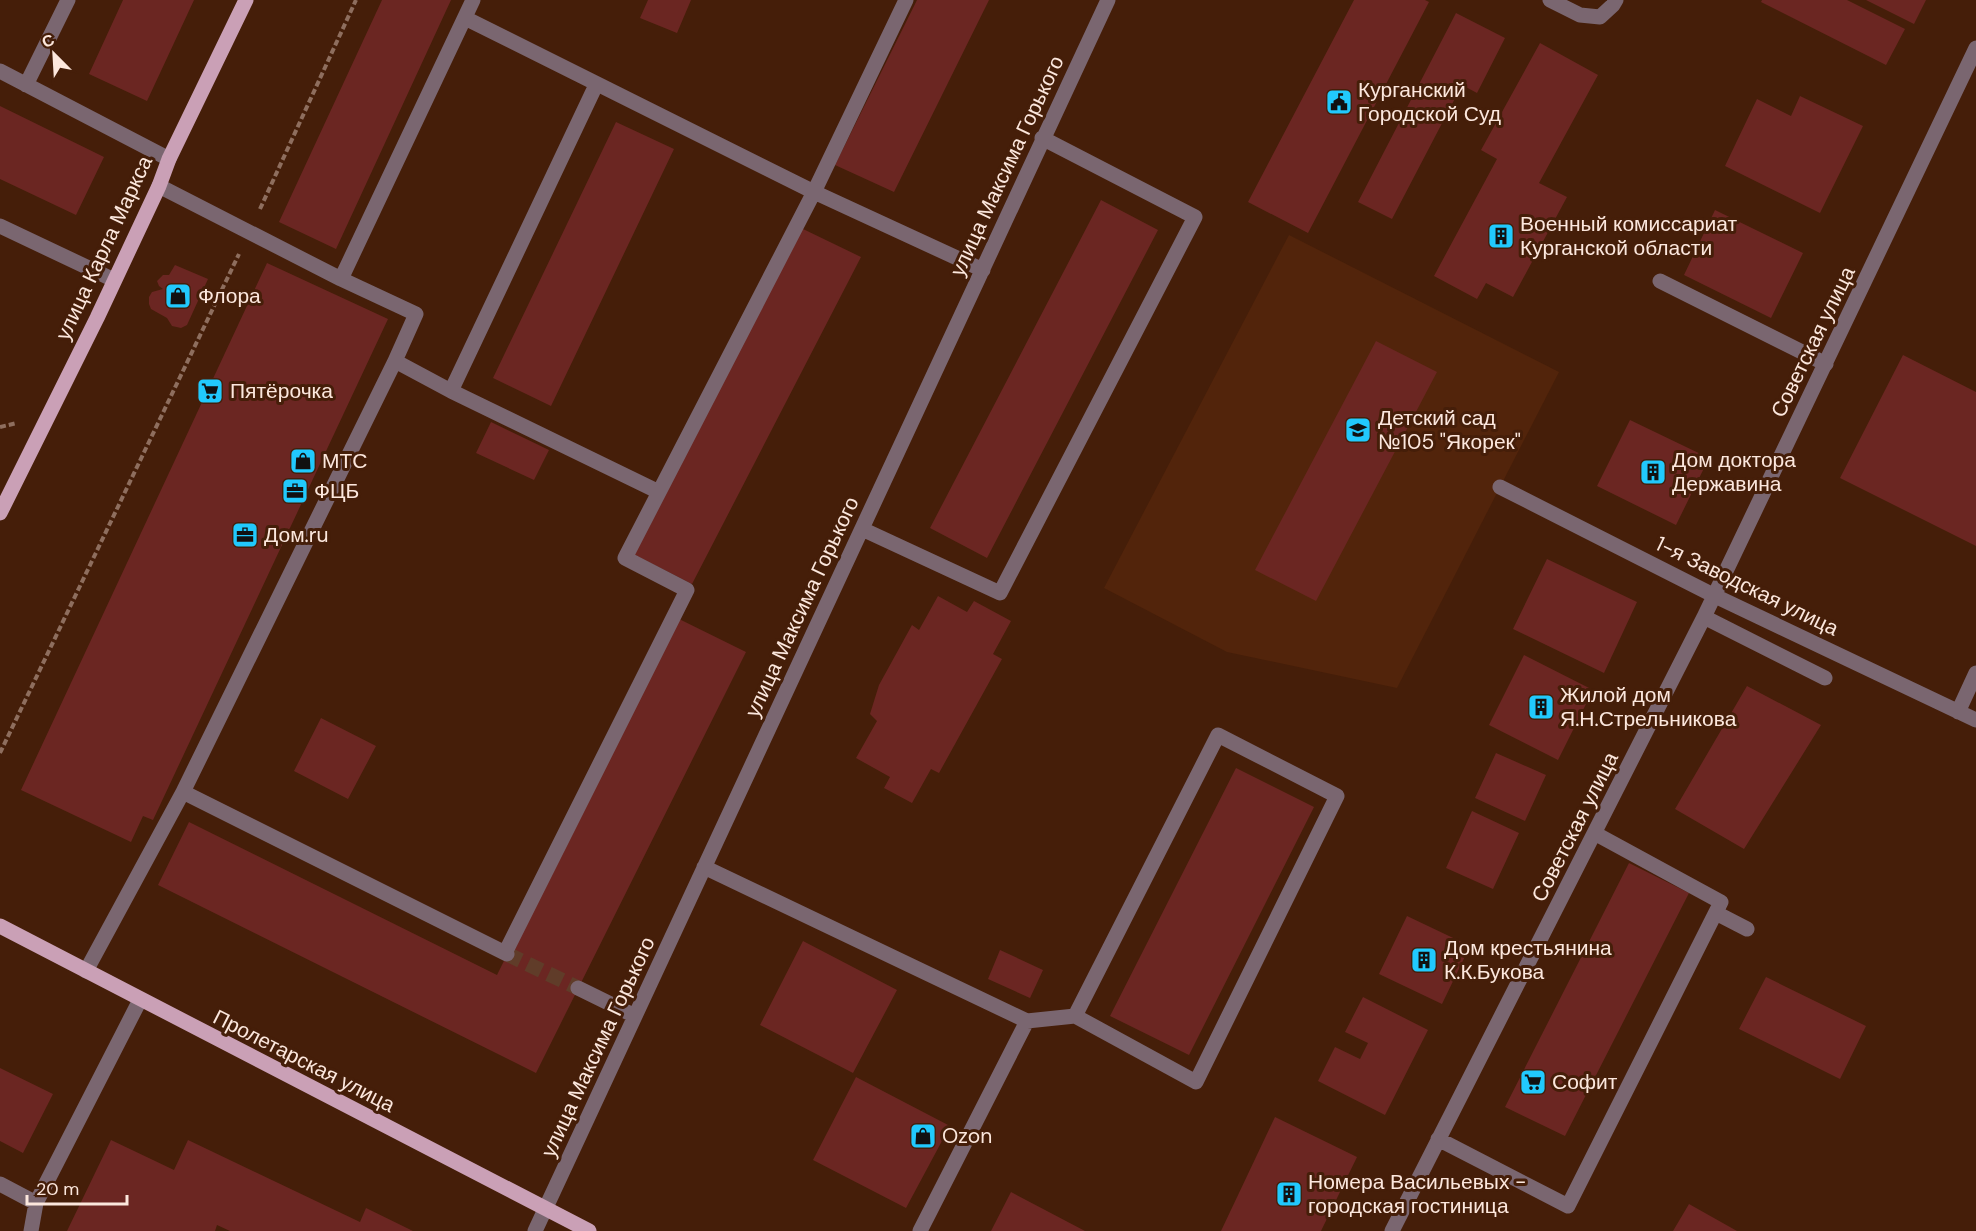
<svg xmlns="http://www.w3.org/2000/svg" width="1976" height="1231" font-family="'DM Sans',sans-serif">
	<rect width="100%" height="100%" fill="#451e09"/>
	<path fill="#52240b" d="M1289 235 1559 372 1397 688 1227 652 1104 588Z"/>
	<path fill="#6b2622" d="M123 0H194L147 101 89 74Z
		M382 0H451L336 249 279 222Z
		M648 0H691L677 33 640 18Z
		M917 0H989L894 192 835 165Z
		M1354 0H1425L1429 2 1308 233 1248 202Z
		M1762 0H1847L1905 29 1886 65 1761 2Z
		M1866 0H1926L1914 24Z
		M1456 13 1505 38 1477 93 1462 85 1392 219 1358 202Z
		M1540 43 1598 75 1539 183 1567 197 1513 297 1486 283 1477 299 1434 276 1497 159 1481 150Z
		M1800 96 1863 126 1820 213 1725 166 1757 99 1791 116Z
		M0 106 104 157 76 215 0 179Z
		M616 122 674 149 551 406 493 378Z
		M1101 200 1158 230 987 558 930 528Z
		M1715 210 1803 253 1771 318 1684 275Z
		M801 228 861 257 692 584 633 554Z
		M267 263 388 319 153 820 143 816 131 842 21 790Z
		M175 265 208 279 187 325 181 328 172 326 167 318 151 309 149 304V297L152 292 163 289 159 286 157 281 163 275H169Z
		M1376 341 1437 372 1316 601 1255 570Z
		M1903 355 1976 392V546L1840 478Z
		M1630 420 1709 458 1676 525 1597 486Z
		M491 422 549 450 534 480 476 453Z
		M1547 559 1637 602 1604 673 1513 629Z
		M938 596 967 612 974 601 1011 621 993 654 1002 659 939 773 931 769 912 803 884 788 890 777 856 758 877 721 870 714 879 685 912 625 919 630Z
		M675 617 746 652 536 1073 158 885 189 822 497 975Z
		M1524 655 1593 690 1558 760 1489 725Z
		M1747 686 1821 725 1744 849 1675 809Z
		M321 718 376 746 348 799 294 771Z
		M1496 753 1546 775 1525 821 1475 798Z
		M1236 768 1314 807 1189 1055 1110 1016Z
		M1472 811 1519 833 1493 889 1446 868Z
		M1629 863 1689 893 1565 1136 1505 1107Z
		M1407 916 1470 946 1442 1004 1379 974Z
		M803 941 897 990 853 1073 760 1025Z
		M1000 950 1043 970 1030 998 988 979Z
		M1766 977 1866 1026 1840 1079 1739 1029Z
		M1363 997 1428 1030 1385 1115 1318 1081 1335 1047 1360 1059 1368 1043 1345 1032Z
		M0 1068 53 1094 23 1153 0 1141Z
		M856 1077 950 1126 906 1208 813 1160Z
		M1275 1117 1357 1157 1321 1231H1221Z
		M111 1140 174 1170 188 1140 360 1222 366 1208 413 1231H230L217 1225 215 1231H67Z
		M1011 1192 1085 1231H991Z
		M1689 1204 1737 1231H1673Z"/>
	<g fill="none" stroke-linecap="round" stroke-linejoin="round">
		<path stroke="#603c29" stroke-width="15" stroke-dasharray="15 8" stroke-linecap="butt" d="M507 954 578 988"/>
		<path stroke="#8e6e5e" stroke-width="4" stroke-dasharray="6 3" stroke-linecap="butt" d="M260 209 356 0
			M0 427 17 423
			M0 753 239 254"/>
		<path stroke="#7a6670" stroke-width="15" d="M1550 0 1580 15 1600 17 1613 5 1616 0
			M465 18 814 192 906 0
			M0 71 169 159
			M26 85 68 0
			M0 226 114 280
			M341 279 473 0
			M1660 281 1826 364
			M395 361 451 391 659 492
			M451 391 596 85
			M1500 487 1715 596 1976 720
			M862 529 1000 593 1195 217 1042 138
			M1704 617 1825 678
			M1958 712 1976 673
			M183 792 507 954
			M704 867 1027 1021 920 1231
			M1716 913 1747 929
			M505 953 687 590 625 558 814 192 983 270
			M86 971 183 792 395 361 416 314 341 279 159 186
			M578 988 635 1016
			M1027 1021 1075 1016 1218 735 1337 796 1196 1082 1075 1016
			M1438 1139 1568 1206 1721 902 1596 834
			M0 1184 36 1203
			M31 1231 36 1203 140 1000
			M535 1231 1108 0
			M1392 1231 1704 617 1976 48"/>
		<path stroke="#caa0b6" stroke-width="15" d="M0 513 97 318 159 186 169 159 246 0
			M0 926 589 1231"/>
	</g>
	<defs>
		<symbol id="civic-square" viewBox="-11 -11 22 22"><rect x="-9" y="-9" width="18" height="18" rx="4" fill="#21c9fd" stroke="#451e09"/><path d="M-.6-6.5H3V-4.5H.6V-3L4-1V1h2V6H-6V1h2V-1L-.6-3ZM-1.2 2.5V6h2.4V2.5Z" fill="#111"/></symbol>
		<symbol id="building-square" viewBox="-11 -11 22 22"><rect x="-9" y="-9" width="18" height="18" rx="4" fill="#21c9fd" stroke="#451e09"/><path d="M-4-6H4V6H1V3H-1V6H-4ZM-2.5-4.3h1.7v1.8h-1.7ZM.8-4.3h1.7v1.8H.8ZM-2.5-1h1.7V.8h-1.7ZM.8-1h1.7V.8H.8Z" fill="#111"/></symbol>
		<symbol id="shop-square" viewBox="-11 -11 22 22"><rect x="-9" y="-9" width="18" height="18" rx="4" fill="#21c9fd" stroke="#451e09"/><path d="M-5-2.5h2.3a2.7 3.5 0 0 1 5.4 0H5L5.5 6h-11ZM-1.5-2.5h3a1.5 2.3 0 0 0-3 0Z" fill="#111"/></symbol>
		<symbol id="supermarket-square" viewBox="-11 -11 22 22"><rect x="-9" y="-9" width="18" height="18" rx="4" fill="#21c9fd" stroke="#451e09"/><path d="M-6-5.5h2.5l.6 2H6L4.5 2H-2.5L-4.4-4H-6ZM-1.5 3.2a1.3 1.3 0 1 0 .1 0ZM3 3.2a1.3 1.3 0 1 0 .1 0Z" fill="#111"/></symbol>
		<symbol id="school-square" viewBox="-11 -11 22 22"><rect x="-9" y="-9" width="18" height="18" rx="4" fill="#21c9fd" stroke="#451e09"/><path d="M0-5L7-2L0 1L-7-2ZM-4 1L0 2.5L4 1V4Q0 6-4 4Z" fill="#111"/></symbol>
		<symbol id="office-square" viewBox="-11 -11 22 22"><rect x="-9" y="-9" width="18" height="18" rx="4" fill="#21c9fd" stroke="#451e09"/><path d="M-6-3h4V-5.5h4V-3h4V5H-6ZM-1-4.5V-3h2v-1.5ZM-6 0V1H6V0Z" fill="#111"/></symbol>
	</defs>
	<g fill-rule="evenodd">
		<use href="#civic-square" x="1324" y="87" width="30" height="30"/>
		<use href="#building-square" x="1486" y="221" width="30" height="30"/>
		<use href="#shop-square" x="163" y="281" width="30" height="30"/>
		<use href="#supermarket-square" x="195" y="376" width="30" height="30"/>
		<use href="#school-square" x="1343" y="415" width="30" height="30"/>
		<use href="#shop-square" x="288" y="446" width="30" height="30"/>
		<use href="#building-square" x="1638" y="457" width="30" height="30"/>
		<use href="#office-square" x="280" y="476" width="30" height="30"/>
		<use href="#office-square" x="230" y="520" width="30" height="30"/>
		<use href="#building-square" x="1526" y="692" width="30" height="30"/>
		<use href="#building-square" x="1409" y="945" width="30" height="30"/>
		<use href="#supermarket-square" x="1518" y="1067" width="30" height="30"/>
		<use href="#shop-square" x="908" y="1121" width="30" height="30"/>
		<use href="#building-square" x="1274" y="1179" width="30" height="30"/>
	</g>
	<g text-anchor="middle" stroke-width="6" stroke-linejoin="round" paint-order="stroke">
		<g font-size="21" fill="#fce7dd" stroke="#451e09" text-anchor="start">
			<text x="1358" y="97">Курганский<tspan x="1358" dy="24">Городской Суд</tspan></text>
			<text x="1520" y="231">Военный комиссариат<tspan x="1520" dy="24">Курганской области</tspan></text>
			<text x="198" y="303">Флора</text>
			<text x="230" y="398">Пятёрочка</text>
			<text x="1378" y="425">Детский сад<tspan x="1378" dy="24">№105 "Якорек"</tspan></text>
			<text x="1672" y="467">Дом доктора<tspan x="1672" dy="24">Державина</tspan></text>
			<text x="322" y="468">МТС</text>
			<text x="314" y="498">ФЦБ</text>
			<text x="264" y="542">Дом.ru</text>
			<text x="1560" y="702">Жилой дом<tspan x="1560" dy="24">Я.Н.Стрельникова</tspan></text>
			<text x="1444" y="955">Дом крестьянина<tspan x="1444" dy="24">К.К.Букова</tspan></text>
			<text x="1552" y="1089">Софит</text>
			<text x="942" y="1143">Ozon</text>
			<text x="1308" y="1189">Номера Васильевых -<tspan x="1308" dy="24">городская гостиница</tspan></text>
		</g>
		<g font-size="21" fill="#fce7dd" stroke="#451e09">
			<text transform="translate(1007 166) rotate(-65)" y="7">улица Максима Горького</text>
			<text transform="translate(104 248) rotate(-65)" y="7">улица Карла Маркса</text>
			<text transform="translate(1813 342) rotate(-64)" y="7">Советская улица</text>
			<text transform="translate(1747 586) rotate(26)" y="7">1-я Заводская улица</text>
			<text transform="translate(802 607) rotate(-65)" y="7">улица Максима Горького</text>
			<text transform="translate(1575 827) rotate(-63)" y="7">Советская улица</text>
			<text transform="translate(598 1047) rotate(-65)" y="7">улица Максима Горького</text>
			<text transform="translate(304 1061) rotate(27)" y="7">Пролетарская улица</text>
		</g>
	</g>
	<g transform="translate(54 54) rotate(336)" stroke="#451e09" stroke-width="4.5" paint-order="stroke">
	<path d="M0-4.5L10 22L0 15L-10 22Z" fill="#fce7dd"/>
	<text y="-9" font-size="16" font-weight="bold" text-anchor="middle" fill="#fce7dd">С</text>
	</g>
	<path d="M27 1195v9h100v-9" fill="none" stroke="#fce7dd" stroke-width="3"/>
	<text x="36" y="1195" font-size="18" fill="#fce7dd" stroke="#451e09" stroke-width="4.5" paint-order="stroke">20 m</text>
</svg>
